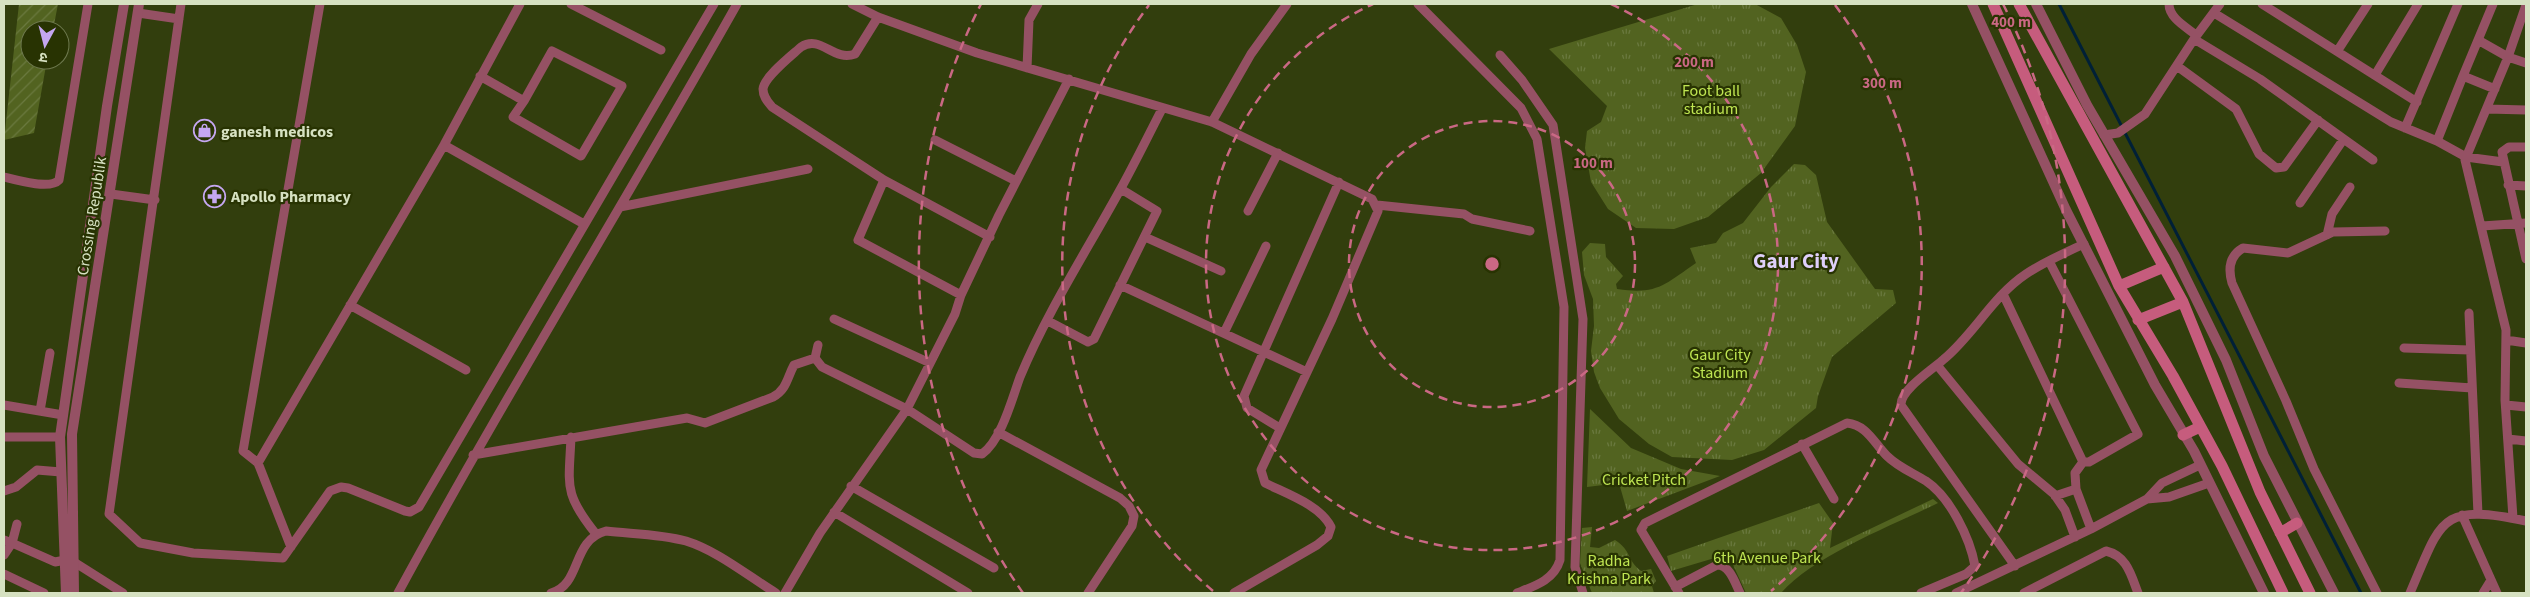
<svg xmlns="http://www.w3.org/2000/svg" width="2530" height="597" font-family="'Source Sans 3','Noto Sans Devanagari',sans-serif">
	<defs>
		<pattern id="grass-tufts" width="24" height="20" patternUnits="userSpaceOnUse" patternTransform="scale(1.25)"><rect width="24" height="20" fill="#526320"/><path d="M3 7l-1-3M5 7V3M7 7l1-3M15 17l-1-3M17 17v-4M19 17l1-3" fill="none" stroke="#6a793f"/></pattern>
		<pattern id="garden-furrows" width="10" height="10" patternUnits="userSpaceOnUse" patternTransform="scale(1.25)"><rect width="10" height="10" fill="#526320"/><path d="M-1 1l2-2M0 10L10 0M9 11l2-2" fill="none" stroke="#6a793f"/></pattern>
	</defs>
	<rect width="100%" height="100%" fill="#323e0d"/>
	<path fill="url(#grass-tufts)" d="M1698 4H1755L1781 18 1797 45 1806 72 1795 126 1761 173 1708 217 1674 229 1636 228 1608 209 1591 182 1585 148 1587 131 1601 122 1607 106 1549 49Z
		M1794 164 1805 165 1816 175 1827 222 1875 289 1893 290 1896 303 1832 357 1818 396 1816 408 1764 450 1732 460 1672 457 1649 444 1619 419 1600 388 1594 372 1591 351 1594 326 1593 299 1584 275 1582 252 1590 243 1605 244 1606 257 1623 276 1616 284 1617 289C1657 295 1664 285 1696 263L1690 248 1716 243 1723 233 1743 223 1771 187Z
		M1590 409 1631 448 1681 469 1720 476 1627 511 1619 483 1587 487Z
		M1933 499 1938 503C1893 525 1813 556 1781 593H1746L1728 554 1671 571 1667 556 1819 503 1833 523 1830 548Z
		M1592 527 1590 547 1599 548 1615 540C1632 551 1626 559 1641 571L1651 569 1656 581 1652 586 1654 593H1592L1580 563 1582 528Z"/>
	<path fill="url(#garden-furrows)" d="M19 4H58L53 30H30V60H47L34 133 4 140Z"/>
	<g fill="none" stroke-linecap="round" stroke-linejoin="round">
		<path stroke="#002037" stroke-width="3" d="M2059 4 2361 593"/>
		<path stroke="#955164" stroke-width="9" d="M181 4 109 514 140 543 193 553 283 558 330 491 341 487 348 488 405 511 410 512 419 507 714 4
			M571 4 661 50
			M852 4 878 17 977 53 1212 122 1372 199 1378 211 1332 319 1261 470 1265 483C1287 494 1320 505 1331 527L1328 536 1317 545 1234 593
			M1418 4 1521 108 1537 139 1564 307 1560 560C1554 580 1535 586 1517 593
			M2169 4C2169 18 2186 27 2196 35
			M2262 4 2417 102
			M138 13 179 19
			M2214 13 2391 122 2437 141 2466 157 2503 162
			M878 17 855 54C833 62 821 34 801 47 791 56 764 77 763 89 763 97 768 102 772 107L884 180 990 237
			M2194 39 2260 79 2373 160
			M2478 40 2508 57 2526 63
			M2338 50 2368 4
			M1500 55 1522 80 1553 125 1583 319 1575 567 1583 593
			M2177 66 2236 109 2259 154 2276 168 2284 167 2318 120
			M1027 68 1029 20 1038 4
			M2375 75 2418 4
			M480 76 524 101 513 117 581 156 622 86 552 51 524 101
			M2463 76 2493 4
			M2487 109 2526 110
			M1212 122 1251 54 1287 4
			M2405 128 2458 4
			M2104 135 2118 133 2145 114 2194 39 2220 4
			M935 140 1016 181
			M2437 141 2463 76 2495 89
			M444 145 584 224
			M2526 147H2509L2502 152 2526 259
			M4 177C16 180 50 190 59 180L88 4
			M884 180 858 240 961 295
			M2508 185 2526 186
			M111 194 155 200
			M2300 203 2343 140
			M1377 205 1464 214 1472 219 1530 231
			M620 207 808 169
			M1248 211 1278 153
			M2482 226 2526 223
			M2327 235 2332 214 2350 187
			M1145 237 1221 271
			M1120 285 1307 372
			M2003 294 2083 462H2089L2138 434 2049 261
			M350 305 466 370
			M2469 313 2478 514
			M834 319 930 363
			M1048 321 1088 342 1094 339 1157 211 1121 189
			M1224 333 1266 246
			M2506 340 2526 343
			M818 345 815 358 822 367 907 409 974 453 982 454C1001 441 1012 399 1020 377 1047 312 1086 252 1120 190 1135 163 1148 136 1162 109
			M2404 348 2470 350
			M1937 365 2018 464 2054 494 2065 510 2075 537
			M2399 383 2472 388
			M4 405 63 415
			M2506 405 2526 407
			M40 411 50 353
			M1280 428 1247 408 1244 396 1339 182
			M998 432 1120 498 1129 506 1134 516 1132 526 1088 593
			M4 437H60
			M571 437C569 486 563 493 596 534
			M2508 439 2526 441
			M1802 444 1834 499
			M473 455 687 418 705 423 773 397C787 389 787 378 794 365L815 358
			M2083 462 2075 473 2076 489 2091 529
			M258 463 243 451 320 4
			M2200 465 2162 483 2147 499 2169 497 2209 483
			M851 486 994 568
			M4 491 16 487 37 470 61 472
			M2055 496 2076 489
			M834 512 968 593
			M2462 515 2497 593
			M2513 518 2505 400 2506 330 2465 160 2508 57 2526 5
			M4 540 12 543 17 524
			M291 547 258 463 444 145 520 4
			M4 555 12 543 55 562 65 560 74 562 123 593
			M2015 566 1901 405C1900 390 1933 369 1944 359 1974 334 1993 296 2026 274 2044 262 2064 253 2084 244
			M4 574 44 593
			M1675 587 1717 565C1730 565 1735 583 1740 593
			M398 593C506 394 626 201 737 4
			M551 593C582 585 571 540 606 531 632 534 660 534 686 541 718 551 748 576 776 593
			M785 593 820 533 907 409 955 314 961 295 999 215 1069 79
			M1679 593 1641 530 1645 523 1847 423C1867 425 1874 443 1887 456 1898 467 1913 473 1926 481 1950 497 1970 538 1975 566L1966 574 1921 593
			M1956 593 2091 529 2147 499
			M2024 593 2106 551C2127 556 2131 575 2138 593
			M2377 593 2314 469 2286 401 2232 283C2228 269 2229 256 2243 248L2288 253 2333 232 2385 231
			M2410 593C2442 519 2439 503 2526 521
			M2483 593 2491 580"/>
		<path stroke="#955164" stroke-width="10" d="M1972 4 2066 210 2155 385 2194 451 2264 593
			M2036 4 2087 105 2175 256 2226 360 2264 456 2334 593
			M66 593 60 437 107 106 124 4
			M74 593 72 434 139 4"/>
		<path stroke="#c65c7d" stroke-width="11" d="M1993 4 2119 286 2173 376 2222 466 2283 593
			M2019 4 2183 302 2260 492 2310 593
			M2119 286 2164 267
			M2138 320 2183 302
			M2183 435 2200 427
			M2280 533 2297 523"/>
	</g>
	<g fill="none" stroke="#ca6884" stroke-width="2.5" stroke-dasharray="9 6">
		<circle cx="1492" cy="264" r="143"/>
		<path d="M1611 4A286 286 0 1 1 1373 4"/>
		<path d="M1213 591A430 430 0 0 1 1149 5M1835 5A430 430 0 0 1 1771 591"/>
		<path d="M1023 593A573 573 0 0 1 981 4M2003 4A573 573 0 0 1 1961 593"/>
	</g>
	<defs>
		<symbol id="shop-ring" viewBox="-11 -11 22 22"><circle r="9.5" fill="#283302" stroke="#c5a7f1" stroke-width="1.5"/><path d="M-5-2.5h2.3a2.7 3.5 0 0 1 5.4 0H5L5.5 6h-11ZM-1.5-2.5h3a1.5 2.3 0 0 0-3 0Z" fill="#c5a7f1"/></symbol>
		<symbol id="pharmacy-ring" viewBox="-11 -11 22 22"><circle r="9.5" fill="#283302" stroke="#c5a7f1" stroke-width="1.5"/><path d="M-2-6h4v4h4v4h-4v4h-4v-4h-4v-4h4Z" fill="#c5a7f1"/></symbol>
	</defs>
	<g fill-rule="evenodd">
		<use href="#shop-ring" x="192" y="118" width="25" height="25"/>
		<use href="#pharmacy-ring" x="202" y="184" width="25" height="25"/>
	</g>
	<g text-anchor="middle" stroke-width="4.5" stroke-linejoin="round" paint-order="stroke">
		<g font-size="16" fill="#bfe552" stroke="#283302">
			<text x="1711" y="96">Foot ball<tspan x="1711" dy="18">stadium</tspan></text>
			<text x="1720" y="360">Gaur City<tspan x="1720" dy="18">Stadium</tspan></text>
			<text x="1644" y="485">Cricket Pitch</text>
			<text x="1767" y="563">6th Avenue Park</text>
			<text x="1609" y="566">Radha<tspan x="1609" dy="18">Krishna Park</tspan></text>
		</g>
		<g font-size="16" font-weight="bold" fill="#d6e1c1" stroke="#283302" text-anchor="start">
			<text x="221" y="137">ganesh medicos</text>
			<text x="231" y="202">Apollo Pharmacy</text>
		</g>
		<g font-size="16" fill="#d6e1c1" stroke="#283302">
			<text transform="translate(91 216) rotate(-81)" y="6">Crossing Republik</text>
		</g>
		<g font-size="21" font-weight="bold" fill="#dfcffa" stroke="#283302">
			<text x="1796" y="268">Gaur City</text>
		</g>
	</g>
	<circle cx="1492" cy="264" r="8" fill="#ca6884" stroke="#283302" stroke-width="2.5"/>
	<g font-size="15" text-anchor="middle" font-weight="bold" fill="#ca6884" stroke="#283302" stroke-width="4.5" stroke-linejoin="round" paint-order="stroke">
		<text x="2011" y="27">400 m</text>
		<text x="1694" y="67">200 m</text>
		<text x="1882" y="88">300 m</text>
		<text x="1593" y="168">100 m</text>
	</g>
	<rect width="2530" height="597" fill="none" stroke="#d6e1c1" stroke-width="10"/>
	<g transform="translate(45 45) rotate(187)"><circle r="24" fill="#283302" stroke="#6e794e"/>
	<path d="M0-4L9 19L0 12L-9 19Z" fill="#c5a7f1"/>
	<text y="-8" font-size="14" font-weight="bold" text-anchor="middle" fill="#d6e1c1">उ</text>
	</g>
</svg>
